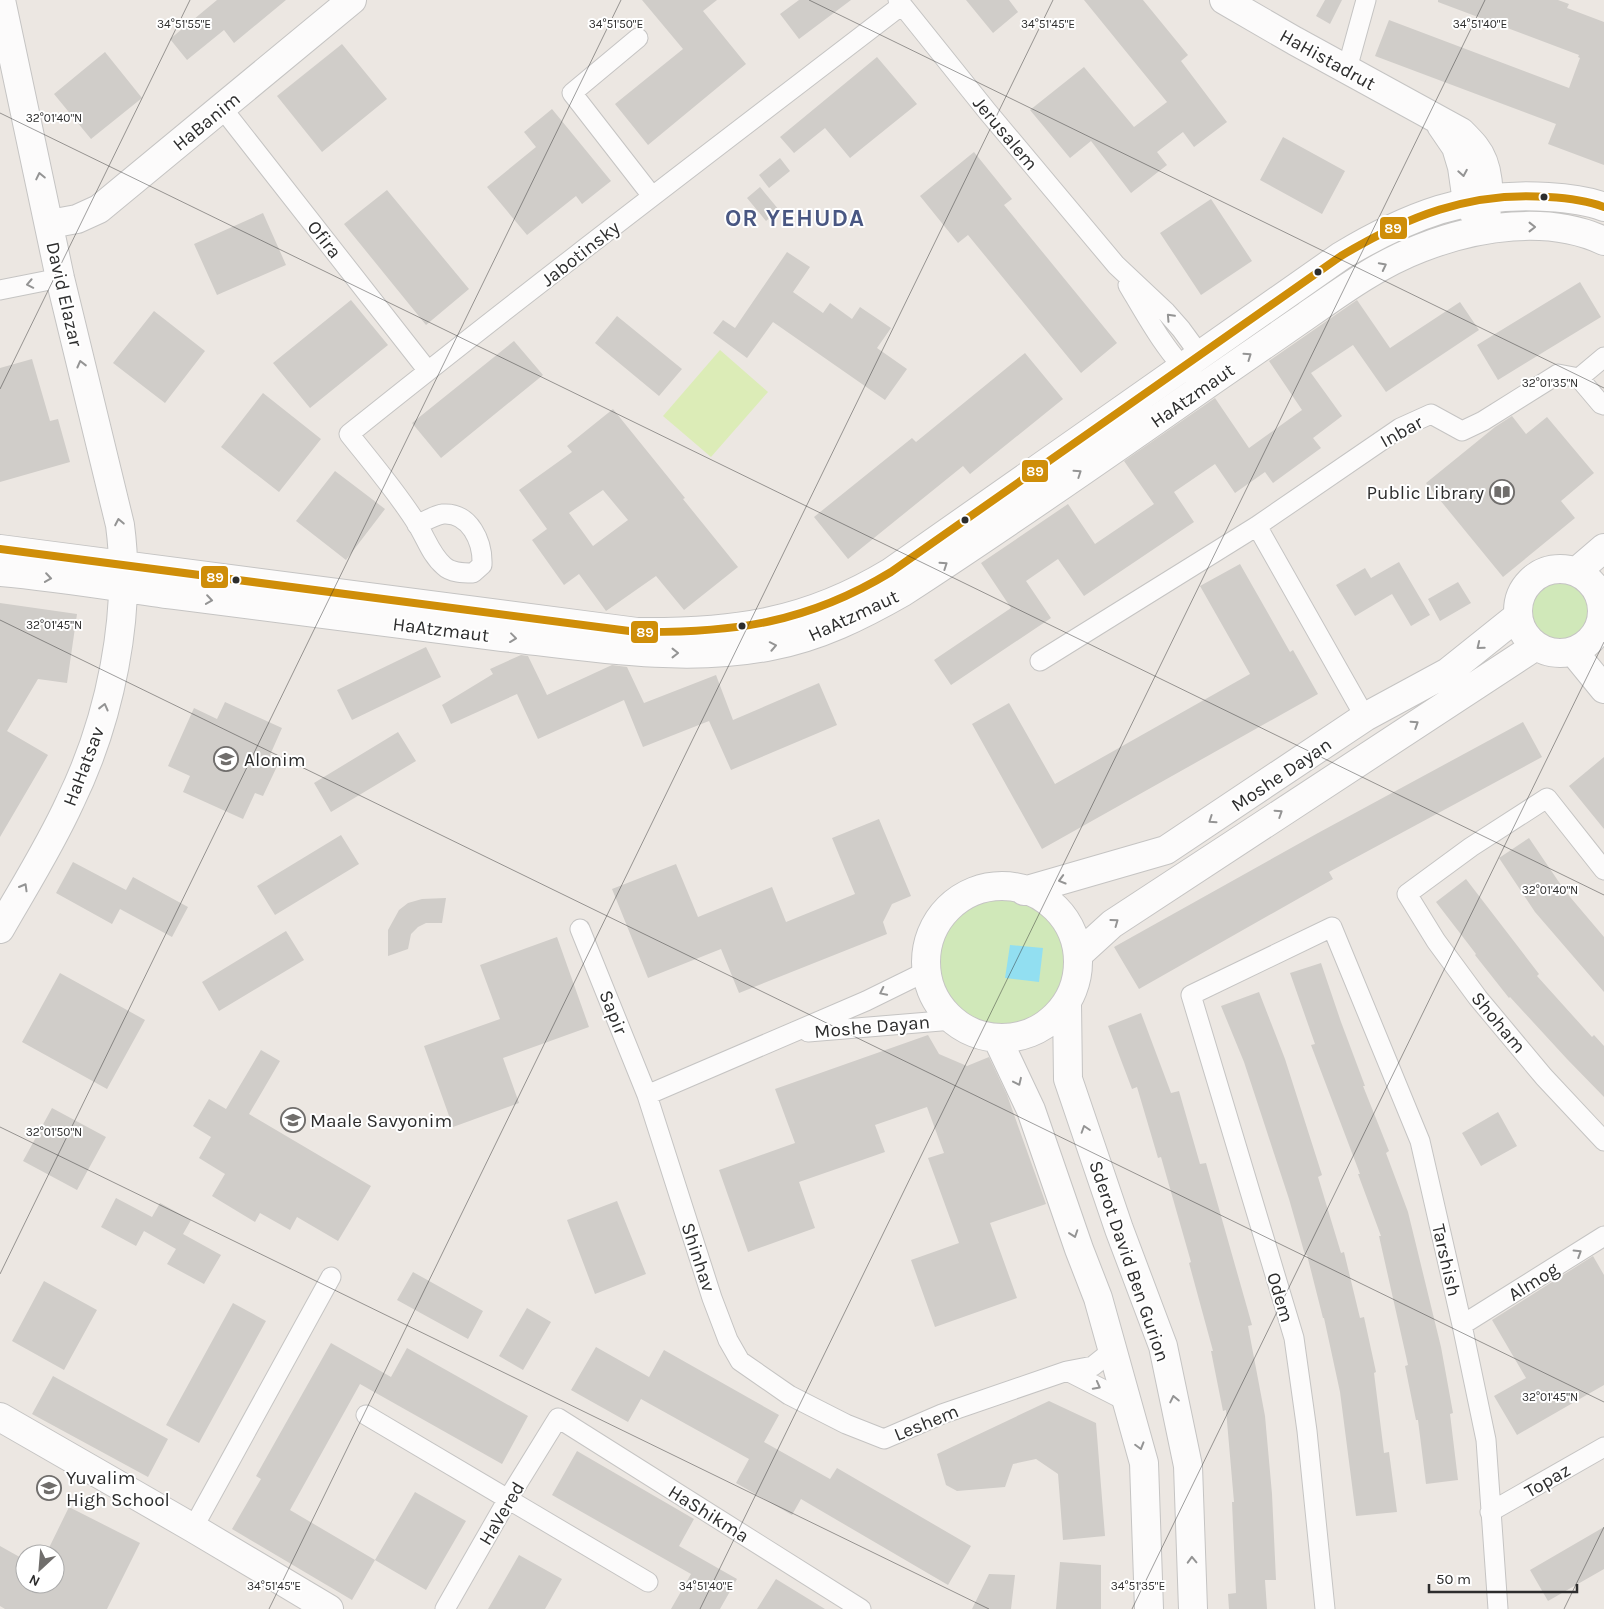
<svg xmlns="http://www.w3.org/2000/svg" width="1604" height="1609" font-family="Karla,sans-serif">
	<rect width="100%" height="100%" fill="#ece7e2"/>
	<path fill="#d0e8b9" d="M1521 611a39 39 0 1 1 78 0a39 39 0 1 1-78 0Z
		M929 962a73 73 0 1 1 146 0a73 73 0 1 1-146 0Z"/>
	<path fill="#dcecb7" d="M720 350 768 392 711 457 663 416Z"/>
	<path fill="#92dff1" d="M1010 945 1043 948 1039 982 1005 978Z"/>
	<path fill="#d0cdc9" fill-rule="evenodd" d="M217 0H286L234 43 224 30 187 60 170 39Z
		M642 0H717L703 11 746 64 648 145 615 104 683 49Z
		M799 0H851L799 39 780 14Z
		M966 0H1009L1018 12 993 33Z
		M1084 0H1143L1188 55 1181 61 1227 122 1194 147 1183 132 1157 152 1167 165 1131 193 1091 141 1070 158 1030 110 1084 67 1134 127 1167 102Z
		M1325 0H1342L1330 24 1316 16Z
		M1438 0H1558L1569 4 1567 8 1604 22V165L1548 144 1556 124 1375 56 1389 20 1569 88 1580 58 1578 57 1579 55 1438 2Z
		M342 44 387 99 322 152 277 96Z
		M105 52 142 98 91 139 54 94Z
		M877 57 917 104 850 158 825 128 794 153 780 137Z
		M552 109 611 181 582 204 576 196 527 235 487 187 536 147 524 132Z
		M1283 137 1345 171 1322 214 1260 180Z
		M974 152 1012 199 1004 205 1117 343 1081 373 968 235 958 243 920 196Z
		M780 158 790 171 769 188 759 175Z
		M760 187 779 210 766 221 747 198Z
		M387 190 469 289 426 325 344 224Z
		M1211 199 1252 261 1201 295 1160 233Z
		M263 213 286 265 217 295 194 244Z
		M787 252 810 267 793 292 823 313 830 303 852 319 860 307 891 328 877 348 907 369 885 400 773 322 747 358 713 333 723 320 735 328Z
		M1580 282 1601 317 1498 380 1477 345Z
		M351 300 388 345 310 408 273 363Z
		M1357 300 1390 348 1460 302 1479 330 1386 392 1353 345 1311 373 1342 416 1313 438 1321 448 1273 483 1265 472 1235 493 1215 464 1174 492 1194 522 1084 596 1058 559 1026 581 1051 618 951 685 934 660 1011 608 981 563 1068 504 1095 544 1154 504 1124 461 1215 398 1249 448 1302 410 1269 361Z
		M154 311 205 351 165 403 113 363Z
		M617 316 682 369 659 396 595 343Z
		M514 341 543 375 441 458 412 423Z
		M1025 353 1063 399 970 474 963 466 848 559 814 517 912 438 916 442Z
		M32 359 50 421 58 419 70 462 0 482V368Z
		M263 393 321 439 279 492 221 447Z
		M613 409 685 498 683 499 738 567 684 610 656 576 606 611 579 574 564 585 532 540 547 529 519 490 572 452 567 446ZM603 490 628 520 593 546 569 513Z
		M1512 416 1526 434 1547 417 1594 473 1561 501 1575 518 1503 577 1426 483 1495 427Z
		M335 471 385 509 346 560 296 521Z
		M1399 562 1430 615 1411 626 1392 594 1355 616 1336 585 1365 568 1371 578Z
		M1240 564 1290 652 1293 650 1318 694 1042 849 972 724 1009 703 1055 784 1250 674 1200 586Z
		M1458 582 1471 603 1440 621 1428 599Z
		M0 603 77 614 67 683 38 679 7 731 48 755 0 837Z
		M426 647 441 677 352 720 337 690Z
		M521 655 528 656 547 695 612 665 627 667 644 703 716 675 733 720 819 683 837 725 731 770 709 721 643 747 624 700 538 739 517 694 451 724 442 705 493 674 490 669Z
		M225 702 282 728 270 755 280 760 263 796 255 793 243 819 183 792 190 776 168 766 194 708 217 719Z
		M1523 722 1542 757 1329 872 1333 879 1139 989 1114 947 1318 833Z
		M398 732 416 761 331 812 314 783Z
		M1604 757V829L1569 786Z
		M879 819 911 896 892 904 883 922 887 934 739 993 721 949 648 978 612 889 676 864 698 917 772 887 786 922 855 894 832 838Z
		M341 835 359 864 275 915 257 886Z
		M1529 838 1565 891 1604 937V992L1535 912 1499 858Z
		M73 862 126 890 133 877 188 907 172 937 120 909 112 924 56 893Z
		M1466 879 1539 974 1537 976 1592 1037 1594 1035 1604 1046V1097L1567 1059 1510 997 1509 998 1475 955 1476 954 1436 902Z
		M446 898 442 923H426L418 927 411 934 408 949 388 956V930L399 910 408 903 422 899Z
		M286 931 304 960 219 1011 202 982Z
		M557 937 589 1027 503 1058 519 1103 453 1127 424 1046 500 1019 480 965Z
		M1321 963 1341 1022 1365 1086H1363L1389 1151 1386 1153 1408 1212 1441 1347 1453 1413 1450 1414 1458 1480 1426 1484 1418 1420H1416L1405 1366 1408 1365 1379 1236H1381L1358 1174H1360L1311 1045 1315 1044 1290 973Z
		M60 973 145 1020 107 1089 22 1042Z
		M1259 992 1285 1059 1322 1175 1318 1177 1341 1253 1344 1252 1360 1318 1364 1317 1376 1372 1374 1373 1384 1453 1389 1452 1397 1512 1356 1516 1340 1392 1324 1318H1323L1307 1255H1305L1289 1199 1244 1062 1221 1006Z
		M1141 1013 1171 1093 1179 1091 1200 1164 1206 1163 1252 1325 1248 1326 1265 1416 1272 1494 1276 1580H1265L1267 1609H1229L1228 1594 1236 1593 1232 1502H1234L1226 1410 1223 1411 1211 1351H1213L1189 1263 1191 1262 1161 1157 1158 1158 1137 1087 1132 1089 1108 1026Z
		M928 1035 939 1054 967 1066 989 1057 1007 1095 1046 1204 990 1223 1017 1298 935 1327 911 1260 959 1243 928 1158 944 1153 927 1107 875 1125 885 1152 799 1182 815 1228 748 1252 719 1170 795 1143 775 1089Z
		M261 1050 280 1061 249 1114 371 1186 338 1241 297 1217 290 1230 260 1213 255 1222 212 1196 225 1174 199 1158 211 1137 193 1126 209 1099 226 1109Z
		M52 1108 106 1137 77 1190 23 1161Z
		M1498 1112 1517 1146 1481 1166 1462 1133Z
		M116 1198 152 1217 160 1203 191 1220 183 1234 221 1255 204 1284 167 1264 176 1249 144 1231 136 1246 101 1227Z
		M617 1201 646 1274 595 1294 567 1220Z
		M1593 1256 1604 1275V1385L1517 1435 1494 1396 1526 1378 1492 1320Z
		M413 1272 483 1311 468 1339 397 1300Z
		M44 1281 97 1310 64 1370 12 1341Z
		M233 1303 266 1321 199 1443 166 1425Z
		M527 1308 551 1322 523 1370 499 1356Z
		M331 1343 391 1377 407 1348 528 1416 502 1464 360 1384 290 1510 375 1560 352 1600 232 1529 261 1479 256 1476Z
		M596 1347 649 1377 664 1350 779 1415 764 1442 830 1479 837 1468 971 1546 948 1585 801 1499 792 1515 736 1483 749 1459 641 1399 628 1422 571 1390Z
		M53 1376 168 1439 148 1477 32 1414Z
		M1049 1401 1096 1423 1105 1536 1063 1540 1058 1474 1036 1459 1013 1464 1005 1487 957 1491 946 1485 937 1454Z
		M577 1451 694 1519 679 1546 737 1579 720 1609H671L691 1574 552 1495Z
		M415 1492 466 1521 426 1590 375 1560Z
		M69 1507 140 1543 107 1609H5L0 1606V1546L25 1560V1584H55V1554H46Z
		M1604 1527V1569L1548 1601 1530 1570Z
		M519 1555 562 1579 545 1609H488Z
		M1060 1562 1101 1565V1609H1056Z
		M989 1574 1015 1575 1011 1609H972Z
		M776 1579 825 1609H757Z"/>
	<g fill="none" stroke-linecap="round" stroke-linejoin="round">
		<defs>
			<path id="street" d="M898 0 987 111 1116 265 1166 312 1181 329 1200 355
				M638 38 572 93 652 196
				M1347 69 1366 0
				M222 108 428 371
				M1128 285C1143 310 1169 358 1192 375
				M0 290 60 278
				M1579 378 1604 357
				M417 525C425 521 435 515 443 514 470 512 483 542 482 565L473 573C464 573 451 573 444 566 431 555 426 538 417 524 397 492 372 463 349 434 531 288 717 147 902 5
				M1257 526 1365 717
				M1040 661 1257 526 1400 428 1431 414 1462 431 1483 421 1558 374 1579 378 1601 404 1604 405
				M1604 870 1547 798 1471 847 1407 894 1436 941 1478 998 1544 1077 1604 1141
				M580 929 647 1095 712 1298 728 1340 740 1361 789 1395 846 1424 884 1439 942 1414 1067 1371 1093 1366 1113 1350
				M808 1032 953 1020
				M647 1095 866 1001 927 971
				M1462 1325 1604 1236
				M1067 1371 1128 1402
				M366 1415 648 1582
				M1490 1512 1604 1447
				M193 1528 331 1277
				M445 1609 508 1499 558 1418 861 1609
				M1325 1609 1307 1431 1294 1338 1191 995 1332 927 1420 1141 1462 1325 1486 1440 1498 1609"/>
			<path id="secondary" d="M1224 0 1295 41 1461 132C1466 137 1471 142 1475 147 1490 166 1490 194 1486 216
				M1441 125 1456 147 1462 167 1467 202 1477 218
				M50 224 77 219 99 209 352 0
				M0 549 637 632C734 633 807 623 891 572L1341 256C1406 217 1470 191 1548 197 1566 198 1586 200 1604 207
				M1518 611a42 42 0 1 1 84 0a42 42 0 1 1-84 0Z
				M0 572C58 577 116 587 174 595 281 609 388 623 495 636 583 646 684 664 771 646 819 637 861 616 903 592 1006 525 1108 454 1209 383 1241 361 1274 338 1306 316 1343 290 1379 264 1421 248 1477 226 1548 215 1604 241
				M1576 572 1604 548
				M1573 651 1604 689
				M926 962a76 76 0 1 1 152 0a76 76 0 1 1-152 0Z
				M1024 891 1166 850 1365 717 1448 672 1518 616
				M0 929C24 887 50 846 70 802 110 720 132 615 120 525L60 278 1 0
				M1078 955 1112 924 1536 646
				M1067 1004 1068 1079 1119 1229 1163 1346 1188 1466 1193 1609
				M997 1038 1031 1110 1079 1249 1098 1298 1144 1463 1149 1609
				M0 1417 193 1528 329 1609"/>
		</defs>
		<use href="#street" stroke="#c5c4c3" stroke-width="21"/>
		<use href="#secondary" stroke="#c5c4c3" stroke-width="30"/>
		<use href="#street" stroke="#fcfbfb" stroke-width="19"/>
		<use href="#secondary" stroke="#fcfbfb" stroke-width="28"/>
		<defs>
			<path id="bus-1" d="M0 549 637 632C734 633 807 623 891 572L1341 256C1406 217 1470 191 1548 197 1566 198 1586 200 1604 207"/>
		</defs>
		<use href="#bus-1" stroke="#fff" stroke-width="11"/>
		<use href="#bus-1" stroke="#cf8e09" stroke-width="8"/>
	</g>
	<defs><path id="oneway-chevron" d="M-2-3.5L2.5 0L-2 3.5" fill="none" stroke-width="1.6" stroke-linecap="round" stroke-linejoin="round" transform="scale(1.25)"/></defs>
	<g stroke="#949494">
		<use href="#oneway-chevron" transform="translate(1463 173) rotate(80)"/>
		<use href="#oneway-chevron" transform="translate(40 176) rotate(-102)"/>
		<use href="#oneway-chevron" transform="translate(1532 227)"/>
		<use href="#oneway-chevron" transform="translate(1383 266) rotate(-27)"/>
		<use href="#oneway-chevron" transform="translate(30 284) rotate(169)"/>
		<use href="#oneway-chevron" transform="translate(1170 317) rotate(-133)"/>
		<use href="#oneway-chevron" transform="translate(1248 356) rotate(-35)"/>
		<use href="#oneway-chevron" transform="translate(81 364) rotate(-104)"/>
		<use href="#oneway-chevron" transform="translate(1078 473) rotate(-34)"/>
		<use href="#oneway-chevron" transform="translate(119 522) rotate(-101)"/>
		<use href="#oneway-chevron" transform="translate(944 565) rotate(-34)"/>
		<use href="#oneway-chevron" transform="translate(48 578) rotate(8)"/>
		<use href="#oneway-chevron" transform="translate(209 600) rotate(8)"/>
		<use href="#oneway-chevron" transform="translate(513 638) rotate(7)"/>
		<use href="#oneway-chevron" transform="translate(773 646) rotate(-11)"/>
		<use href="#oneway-chevron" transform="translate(1480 646) rotate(141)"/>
		<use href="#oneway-chevron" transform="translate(675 653)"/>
		<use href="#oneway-chevron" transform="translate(104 707) rotate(-76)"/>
		<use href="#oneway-chevron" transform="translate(1415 724) rotate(-33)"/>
		<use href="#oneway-chevron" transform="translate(1279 813) rotate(-33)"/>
		<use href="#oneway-chevron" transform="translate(1212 820) rotate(146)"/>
		<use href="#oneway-chevron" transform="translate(1062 880) rotate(164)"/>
		<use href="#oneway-chevron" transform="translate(24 887) rotate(-60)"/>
		<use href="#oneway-chevron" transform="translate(1115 922) rotate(-36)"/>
		<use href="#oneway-chevron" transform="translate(883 992) rotate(154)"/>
		<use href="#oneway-chevron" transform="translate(1018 1082) rotate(65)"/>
		<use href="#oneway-chevron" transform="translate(1085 1129) rotate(-108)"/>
		<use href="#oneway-chevron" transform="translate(1074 1234) rotate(71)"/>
		<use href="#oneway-chevron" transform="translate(1578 1253) rotate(-32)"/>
		<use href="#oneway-chevron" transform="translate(1097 1386) rotate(28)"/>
		<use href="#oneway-chevron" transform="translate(1174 1399) rotate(-102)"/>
		<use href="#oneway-chevron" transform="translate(1140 1446) rotate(74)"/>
		<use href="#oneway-chevron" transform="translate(1192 1560) rotate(-92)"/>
	</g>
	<path fill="none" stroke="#2d2d2d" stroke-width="1" stroke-opacity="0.45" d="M809 0 1604 388M0 113 1604 895M0 389 190 0M0 620 1604 1402M0 1127 989 1609M0 1274 621 0M269 1609 1053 0M700 1609 1485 0M1132 1609 1604 642M1564 1609 1604 1527"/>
	<defs>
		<symbol id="library-ring" viewBox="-11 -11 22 22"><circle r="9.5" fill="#fff" stroke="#706e6c" stroke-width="1.5"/><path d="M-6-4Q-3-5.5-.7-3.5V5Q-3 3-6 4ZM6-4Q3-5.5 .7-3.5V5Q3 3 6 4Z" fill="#706e6c"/></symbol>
		<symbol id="school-ring" viewBox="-11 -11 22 22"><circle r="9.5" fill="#fff" stroke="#706e6c" stroke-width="1.5"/><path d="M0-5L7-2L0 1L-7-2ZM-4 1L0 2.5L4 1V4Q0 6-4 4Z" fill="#706e6c"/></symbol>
	</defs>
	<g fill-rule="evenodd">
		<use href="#library-ring" x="1488" y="478" width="28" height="28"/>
		<use href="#school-ring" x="212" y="745" width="28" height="28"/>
		<use href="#school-ring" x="279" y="1106" width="28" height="28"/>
		<use href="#school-ring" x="35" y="1474" width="28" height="28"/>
	</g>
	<g fill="#2d2d2d" stroke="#fff" stroke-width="2">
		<circle cx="1544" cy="197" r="4.5"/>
		<circle cx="1318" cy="272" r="4.5"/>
		<circle cx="965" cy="520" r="4.5"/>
		<circle cx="236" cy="580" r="4.5"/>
		<circle cx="742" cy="626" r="4.5"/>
	</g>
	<g text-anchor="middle" stroke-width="4" stroke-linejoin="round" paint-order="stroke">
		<g font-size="19" fill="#2d2d2d" stroke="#fff">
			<text transform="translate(1328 59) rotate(29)" y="7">HaHistadrut</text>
			<text transform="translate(206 121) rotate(-39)" y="7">HaBanim</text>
			<text transform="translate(1006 133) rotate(50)" y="7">Jerusalem</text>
			<text transform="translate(325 239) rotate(52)" y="7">Ofira</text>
			<text transform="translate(580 253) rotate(-38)" y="7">Jabotinsky</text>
			<text transform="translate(65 294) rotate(77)" y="7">David Elazar</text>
			<text transform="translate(1192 395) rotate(-35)" y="7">HaAtzmaut</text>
			<text transform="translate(1401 431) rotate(-29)" y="7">Inbar</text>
			<text transform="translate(853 615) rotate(-25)" y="7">HaAtzmaut</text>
			<text transform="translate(441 629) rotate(7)" y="7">HaAtzmaut</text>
			<text transform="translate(83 766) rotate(-69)" y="7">HaHatsav</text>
			<text transform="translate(1281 774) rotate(-34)" y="7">Moshe Dayan</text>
			<text transform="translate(614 1012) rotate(68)" y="7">Sapir</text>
			<text transform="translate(1499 1022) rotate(50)" y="7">Shoham</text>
			<text transform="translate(872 1026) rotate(-5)" y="7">Moshe Dayan</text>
			<text transform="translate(699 1257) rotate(72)" y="7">Shinhav</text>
			<text transform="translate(1447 1260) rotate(77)" y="7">Tarshish</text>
			<text transform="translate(1130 1261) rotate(71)" y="7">Sderot David Ben Gurion</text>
			<text transform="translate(1533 1281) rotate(-32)" y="7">Almog</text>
			<text transform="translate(1281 1297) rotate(73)" y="7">Odem</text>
			<text transform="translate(926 1422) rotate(-22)" y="7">Leshem</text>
			<text transform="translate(1547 1480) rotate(-30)" y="7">Topaz</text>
			<text transform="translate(501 1513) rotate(-59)" y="7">HaVered</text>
			<text transform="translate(709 1513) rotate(32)" y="7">HaShikma</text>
		</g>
		<g font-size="19" fill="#2d2d2d" stroke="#fff" text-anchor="start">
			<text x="1484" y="499" text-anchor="end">Public Library</text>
			<text x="244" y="766">Alonim</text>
			<text x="310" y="1127">Maale Savyonim</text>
			<text x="66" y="1484">Yuvalim<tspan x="66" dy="22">High School</tspan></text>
		</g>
		<g font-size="24" font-weight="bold" letter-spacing="1" fill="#495782" stroke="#fff">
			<text x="795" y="226">OR YEHUDA</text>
		</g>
	</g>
	<g font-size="12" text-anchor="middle" fill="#2d2d2d" stroke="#fff" stroke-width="4" stroke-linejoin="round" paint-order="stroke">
		<text x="184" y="28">34°51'55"E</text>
		<text x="616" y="28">34°51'50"E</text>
		<text x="1048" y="28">34°51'45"E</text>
		<text x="1480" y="28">34°51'40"E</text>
		<text x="54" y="122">32°01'40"N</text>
		<text x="1550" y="387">32°01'35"N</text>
		<text x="54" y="629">32°01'45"N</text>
		<text x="1550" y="894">32°01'40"N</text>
		<text x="54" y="1136">32°01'50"N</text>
		<text x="1550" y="1401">32°01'45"N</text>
		<text x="274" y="1590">34°51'45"E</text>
		<text x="706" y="1590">34°51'40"E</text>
		<text x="1138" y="1590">34°51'35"E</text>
	</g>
	<g stroke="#fff" stroke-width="2">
		<rect x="1379" y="216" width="29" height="24" rx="5" fill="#cf8e09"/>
		<rect x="1021" y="459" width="28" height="24" rx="5" fill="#cf8e09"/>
		<rect x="200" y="565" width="29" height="24" rx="5" fill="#cf8e09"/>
		<rect x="630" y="620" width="29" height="24" rx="5" fill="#cf8e09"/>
	</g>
	<g font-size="14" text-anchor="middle" font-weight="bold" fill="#fff">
		<text x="1393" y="233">89</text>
		<text x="1035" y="476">89</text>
		<text x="215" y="582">89</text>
		<text x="645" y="637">89</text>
	</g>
	<g transform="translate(40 1569) rotate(206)"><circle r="24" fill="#ffffff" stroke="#ababab"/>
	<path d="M0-4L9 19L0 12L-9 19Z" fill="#706e6c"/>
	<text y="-8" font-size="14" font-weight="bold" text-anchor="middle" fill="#2d2d2d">N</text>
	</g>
	<path d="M1429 1584v8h148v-8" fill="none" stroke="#2d2d2d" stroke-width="2.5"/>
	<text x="1436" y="1584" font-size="15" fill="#2d2d2d" stroke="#ffffff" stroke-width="4" paint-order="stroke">50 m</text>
</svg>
